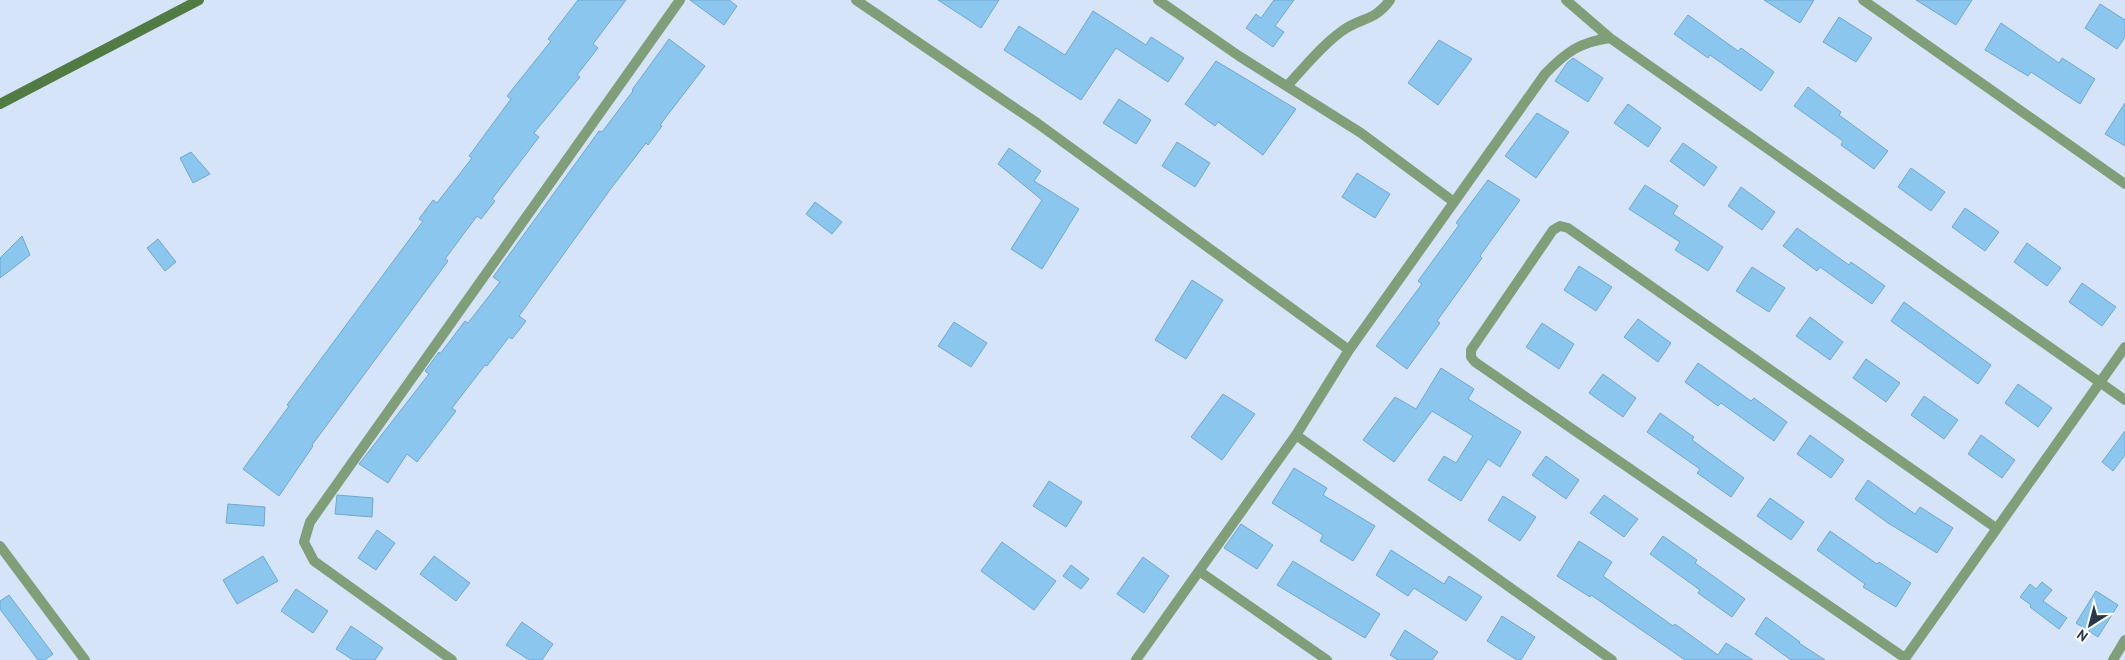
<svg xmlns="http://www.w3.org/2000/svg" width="2125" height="660" font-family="'PT Sans',sans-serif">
	<rect width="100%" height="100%" fill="#d6e4f9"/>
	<path fill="#8bc6ef" stroke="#70a8ce" d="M578 0H626L593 44 598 48 577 75 580 77 534 133 539 137 492 199 495 201 481 219 477 216 445 259 448 261 312 445 313 446 279 496 243 469 289 406 287 405 423 221 419 219 433 200 437 203 472 158 469 156 511 99 507 96 551 41 548 39Z
		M690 0H729L737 6 724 25Z
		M938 0H999L981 28Z
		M1274 0H1294L1275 26 1284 32 1273 47 1246 28 1256 14 1261 18Z
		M1764 0H1814L1800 23Z
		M1916 0H1972L1956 25Z
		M2100 4 2125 20V37L2117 49 2085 28Z
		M1093 11 1146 45 1151 37 1184 58 1168 82 1116 48 1081 100 1004 50 1019 26 1065 55Z
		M1688 15 1738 51 1741 48 1774 72 1761 91 1710 55 1708 58 1674 34Z
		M1839 17 1872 38 1856 62 1823 42Z
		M2001 23 2059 63 2062 58 2095 79 2080 104 2031 72 2028 76 1985 50Z
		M669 39 705 66 660 125 662 126 648 145 646 143 612 187 519 316 526 321 512 339 509 337 487 366 485 365 452 408 456 411 417 462 407 454 388 483 359 464 429 374 425 371 439 352 440 354 465 321 468 323 500 282 493 277 586 149 599 131 602 132 633 91 632 90Z
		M1439 40 1472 59 1438 105 1408 83Z
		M1573 58 1603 78 1588 102 1555 81 1567 63Z
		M1216 61 1296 109 1263 155 1218 122 1215 126 1185 104Z
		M1808 87 1841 112 1839 115 1888 151 1874 169 1841 145 1843 141 1794 106Z
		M1119 99 1151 120 1136 144 1103 123Z
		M2125 103V146L2105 134Z
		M1628 104 1661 128 1648 147 1614 123Z
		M1537 113 1569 132 1536 178 1505 156Z
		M1177 142 1210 163 1195 187 1162 166Z
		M1683 143 1717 167 1704 186 1670 161Z
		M1009 148 1041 171 1034 181 1079 209 1042 269 1011 249 1042 200 998 164Z
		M191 152 210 174 193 183 180 158Z
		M1911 168 1945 192 1931 211 1898 187Z
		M1357 173 1390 194 1375 218 1342 197Z
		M1488 180 1520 200 1480 256 1482 258 1437 321 1440 323 1407 369 1376 346 1422 284 1418 281 1459 225 1456 223Z
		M1645 185 1678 206 1673 214 1723 247 1708 271 1675 250 1680 242 1629 209Z
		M1741 187 1775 212 1762 230 1728 206Z
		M815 202 842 222 832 234 806 214Z
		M1965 208 1999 232 1985 251 1952 227Z
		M1797 228 1849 265 1851 262 1885 286 1872 304 1820 267 1817 271 1783 246Z
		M22 236 30 255 0 278V258Z
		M158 239 176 262 165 271 147 248Z
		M2027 243 2061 268 2047 286 2014 262Z
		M1579 266 1612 287 1596 311 1564 290Z
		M1752 267 1785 288 1769 312 1736 291Z
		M1192 280 1223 300 1186 359 1155 340Z
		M2082 283 2116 307 2102 326 2069 302Z
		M1904 302 1991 365 1978 384 1891 321Z
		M1810 317 1843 342 1830 360 1796 336Z
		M1638 319 1671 343 1658 362 1624 337Z
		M954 322 987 343 971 367 938 346Z
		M1542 323 1574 344 1559 369 1526 347Z
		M1866 359 1900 383 1886 402 1853 378Z
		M1698 363 1751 401 1754 398 1787 422 1774 441 1721 403 1718 406 1685 382Z
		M1441 368 1474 389 1468 399 1521 432 1500 467 1488 459 1461 501 1428 480 1444 456 1456 463 1473 436 1432 411 1394 462 1363 440 1395 397 1416 409Z
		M1603 374 1636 398 1623 417 1589 393Z
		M2018 384 2052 408 2038 427 2005 403Z
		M1223 394 1255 414 1222 460 1191 437Z
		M1924 396 1958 420 1944 439 1911 415Z
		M1660 413 1694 437 1692 440 1744 478 1731 497 1697 473 1700 469 1647 432Z
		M2125 431V455L2113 471 2102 462Z
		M1810 435 1844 460 1831 478 1797 454Z
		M1981 435 2015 460 2002 478 1968 454Z
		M1546 456 1579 480 1566 499 1532 475Z
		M1294 468 1327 488 1323 495 1375 526 1353 561 1320 541 1323 535 1272 503Z
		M1868 480 1915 514 1920 507 1953 528 1937 553 1888 523 1855 499Z
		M1049 481 1082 502 1066 527 1033 506Z
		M337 495 373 498 372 517 335 514Z
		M1604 495 1638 519 1624 537 1590 513Z
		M1503 496 1536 517 1520 541 1488 520Z
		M1770 498 1804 522 1791 540 1757 516Z
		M228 504 265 507 264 526 226 523Z
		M1241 524 1273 545 1257 569 1224 548Z
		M377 530 395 543 376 570 358 558Z
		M1830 531 1877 564 1879 562 1911 583 1896 607 1863 587 1865 584 1817 550Z
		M1663 536 1697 560 1695 563 1745 599 1732 617 1698 593 1700 590 1650 554Z
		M1579 541 1612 562 1603 576 1673 626 1675 624 1718 655 1726 643 1753 660H1685L1591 595 1590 597 1557 576Z
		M1002 542 1056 581 1034 610 981 571Z
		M1391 550 1444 584 1449 576 1482 597 1466 621 1414 588 1408 596 1376 575Z
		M263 556 278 581 237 604 223 580Z
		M434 556 470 583 456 601 420 574Z
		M1143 557 1169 576 1144 613 1117 594Z
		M1293 561 1380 614 1365 638 1277 585Z
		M1071 565 1089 579 1081 589 1063 576Z
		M2042 582 2052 590 2043 601 2067 618 2059 629 2030 607 2031 605 2020 597 2030 584 2036 589Z
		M296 589 328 611 313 633 281 611Z
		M2096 591 2118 605 2098 637 2076 623Z
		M9 595 53 654 45 660H38L0 609V601Z
		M1502 616 1535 637 1521 660H1517L1487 641Z
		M1766 617 1800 642 1799 643 1825 660H1791L1755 634Z
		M522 622 553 644 542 660H529L506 645Z
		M351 626 383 648 375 660H353L336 649Z
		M1405 630 1438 652 1432 660H1398L1390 655Z"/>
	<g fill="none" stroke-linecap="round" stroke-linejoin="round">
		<path stroke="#809e78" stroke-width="10" d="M856 0 1037 123 1349 350
			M1158 0 1239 56 1361 133 1454 202
			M1566 0 1610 38 2125 400
			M1863 0 2125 184
			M1287 86C1304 68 1321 46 1342 31 1361 17 1374 22 1390 0
			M1296 435 1612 660
			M0 546 85 660
			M1905 658 1475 362 1471 357V350L1553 230 1560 226 1568 228 1996 528
			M452 660 314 561 304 542 310 522 680 0
			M1136 660 1199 571
			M1327 660 1199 571 1296 435 1349 350 1545 74C1566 52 1580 42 1610 38
			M1904 660 2125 347
			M2113 660 2125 640"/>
		<path stroke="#507c43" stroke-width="10" d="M0 104 199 0"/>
	</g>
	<g transform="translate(2090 625) rotate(216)" stroke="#ffffff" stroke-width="4" paint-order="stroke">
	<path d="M0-4L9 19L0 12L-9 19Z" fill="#2a374b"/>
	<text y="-8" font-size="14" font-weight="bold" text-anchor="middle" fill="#2a374b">N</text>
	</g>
</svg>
